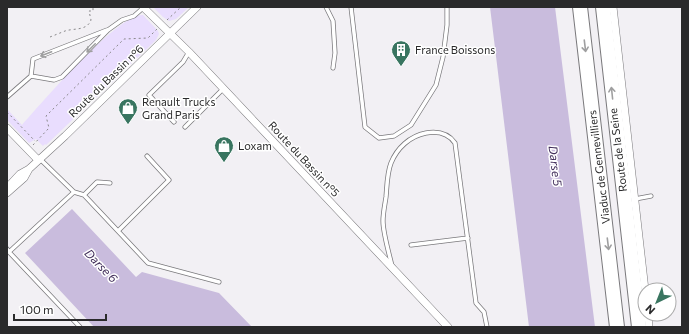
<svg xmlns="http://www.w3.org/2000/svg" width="689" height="334" font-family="Commissioner,sans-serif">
	<rect width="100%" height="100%" fill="#f2f0f4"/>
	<path fill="#e9ddfe" d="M153 7H189L176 19 169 21 163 17Z
		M143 15 158 31 159 34 156 40 46 145 45 144 43 146 36 139 29 143 7 120V109L22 125C41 104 117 14 143 15Z"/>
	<path fill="#c9bcdd" d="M490 7H555L595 327H529Z
		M72 209 136 277 142 272 219 293 252 327H94L25 253Z"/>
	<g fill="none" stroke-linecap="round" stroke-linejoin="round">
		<defs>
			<path id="lane" d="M326 7 333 21 335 53 333 68
				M351 7 365 127 379 138 394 136 411 125 436 85 443 57 447 25V7
				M31 76 33 59 107 30
				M7 97 31 76 54 80 62 77 108 30 122 20 134 16 143 8
				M174 122 149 95 183 62 189 52
				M185 127 223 89
				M74 192 84 195 148 263 219 282
				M84 195 97 182 110 183
				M635 199 651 196
				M118 231 169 180 147 156
				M411 245 468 238
				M7 249 9 252 74 192 40 159
				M9 252 80 327
				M392 266C389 253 383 233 383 221 383 213 385 204 386 197 387 186 387 173 391 163 397 148 410 136 426 133 438 131 448 133 455 143L476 303 484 312 487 327"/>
			<path id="street" d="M143 7 189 52 448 327
				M613 7 645 290
				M7 128 38 160
				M7 188 20 174 29 169 65 136 197 7
				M7 193 24 178 29 169
				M648 314 649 327"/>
			<path id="highway" d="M580 7 617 327
				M603 7 639 327"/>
		</defs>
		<use href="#lane" stroke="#7a797c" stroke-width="5"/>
		<use href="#street" stroke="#7a797c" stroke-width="8"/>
		<use href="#highway" stroke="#7a797c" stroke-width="16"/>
		<path stroke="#89888a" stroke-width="1" stroke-dasharray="2 3" stroke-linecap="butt" d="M167 20 181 7
			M50 37C55 35 60 33 65 31 74 28 87 31 91 20L89 11H93V7
			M7 112 35 141
			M33 145 49 128 46 116 124 39 148 38 157 29"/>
		<use href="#lane" stroke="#fff" stroke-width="3.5"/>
		<use href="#street" stroke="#fff" stroke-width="7"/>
		<use href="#highway" stroke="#fff" stroke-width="14"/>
	</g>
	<defs><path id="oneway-shaft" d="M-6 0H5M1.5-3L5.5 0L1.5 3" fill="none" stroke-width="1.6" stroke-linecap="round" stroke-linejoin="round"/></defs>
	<g stroke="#9f9fa0">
		<use href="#oneway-shaft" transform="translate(585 46) rotate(83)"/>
		<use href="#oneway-shaft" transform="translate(91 48) rotate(135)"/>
		<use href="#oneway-shaft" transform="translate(46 54) rotate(159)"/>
		<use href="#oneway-shaft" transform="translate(612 93) rotate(-96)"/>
		<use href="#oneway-shaft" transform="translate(608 244) rotate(83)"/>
	</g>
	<defs>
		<symbol id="building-pin" viewBox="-11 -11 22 30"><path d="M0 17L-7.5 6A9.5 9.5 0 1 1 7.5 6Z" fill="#397560" stroke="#fff"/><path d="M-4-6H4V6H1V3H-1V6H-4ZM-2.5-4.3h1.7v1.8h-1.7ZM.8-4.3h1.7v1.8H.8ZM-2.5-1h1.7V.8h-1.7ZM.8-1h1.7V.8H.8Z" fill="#fff"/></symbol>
		<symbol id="shop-pin" viewBox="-11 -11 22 30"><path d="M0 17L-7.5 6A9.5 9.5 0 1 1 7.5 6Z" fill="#397560" stroke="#fff"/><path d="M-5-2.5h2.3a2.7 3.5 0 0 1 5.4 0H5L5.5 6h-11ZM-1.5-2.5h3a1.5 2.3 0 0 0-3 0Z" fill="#fff"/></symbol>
	</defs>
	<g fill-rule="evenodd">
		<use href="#building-pin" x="390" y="39" width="22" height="30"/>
		<use href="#shop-pin" x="117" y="97" width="22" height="30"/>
		<use href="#shop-pin" x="213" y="135" width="22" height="30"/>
	</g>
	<g text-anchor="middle" stroke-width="3" stroke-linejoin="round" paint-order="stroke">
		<g font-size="11" fill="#2a2a2b" stroke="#fff" text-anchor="start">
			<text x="415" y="54">France Boissons</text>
			<text x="142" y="106">Renault Trucks<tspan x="142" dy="13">Grand Paris</tspan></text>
			<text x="238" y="150">Loxam</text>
		</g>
		<g font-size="11" fill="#2a2a2b" stroke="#fff">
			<text transform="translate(106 81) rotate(-44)" y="4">Route du Bassin n°6</text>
			<text transform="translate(618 150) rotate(-97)" y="4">Route de la Seine</text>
			<text transform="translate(304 159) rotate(47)" y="4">Route du Bassin n°5</text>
			<text transform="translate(599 167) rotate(-97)" y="4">Viaduc de Gennevilliers</text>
		</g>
		<g font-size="12" font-style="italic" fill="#422f5b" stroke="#fff">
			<text transform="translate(555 166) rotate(83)" y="4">Darse 5</text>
			<text transform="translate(101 266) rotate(46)" y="4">Darse 6</text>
		</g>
	</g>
	<rect width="689" height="334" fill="none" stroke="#2a2a2b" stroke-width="16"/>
	<g transform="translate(657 302) rotate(223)"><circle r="19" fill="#ffffff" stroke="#aaaaaa"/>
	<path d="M0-3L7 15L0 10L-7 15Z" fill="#397560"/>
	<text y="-6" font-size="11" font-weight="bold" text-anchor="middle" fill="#2a2a2b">N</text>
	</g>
	<path d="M14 314v6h92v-6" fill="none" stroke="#2a2a2b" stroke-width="2"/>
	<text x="20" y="314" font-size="12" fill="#2a2a2b" stroke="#ffffff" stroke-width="3" paint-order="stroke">100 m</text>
</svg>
